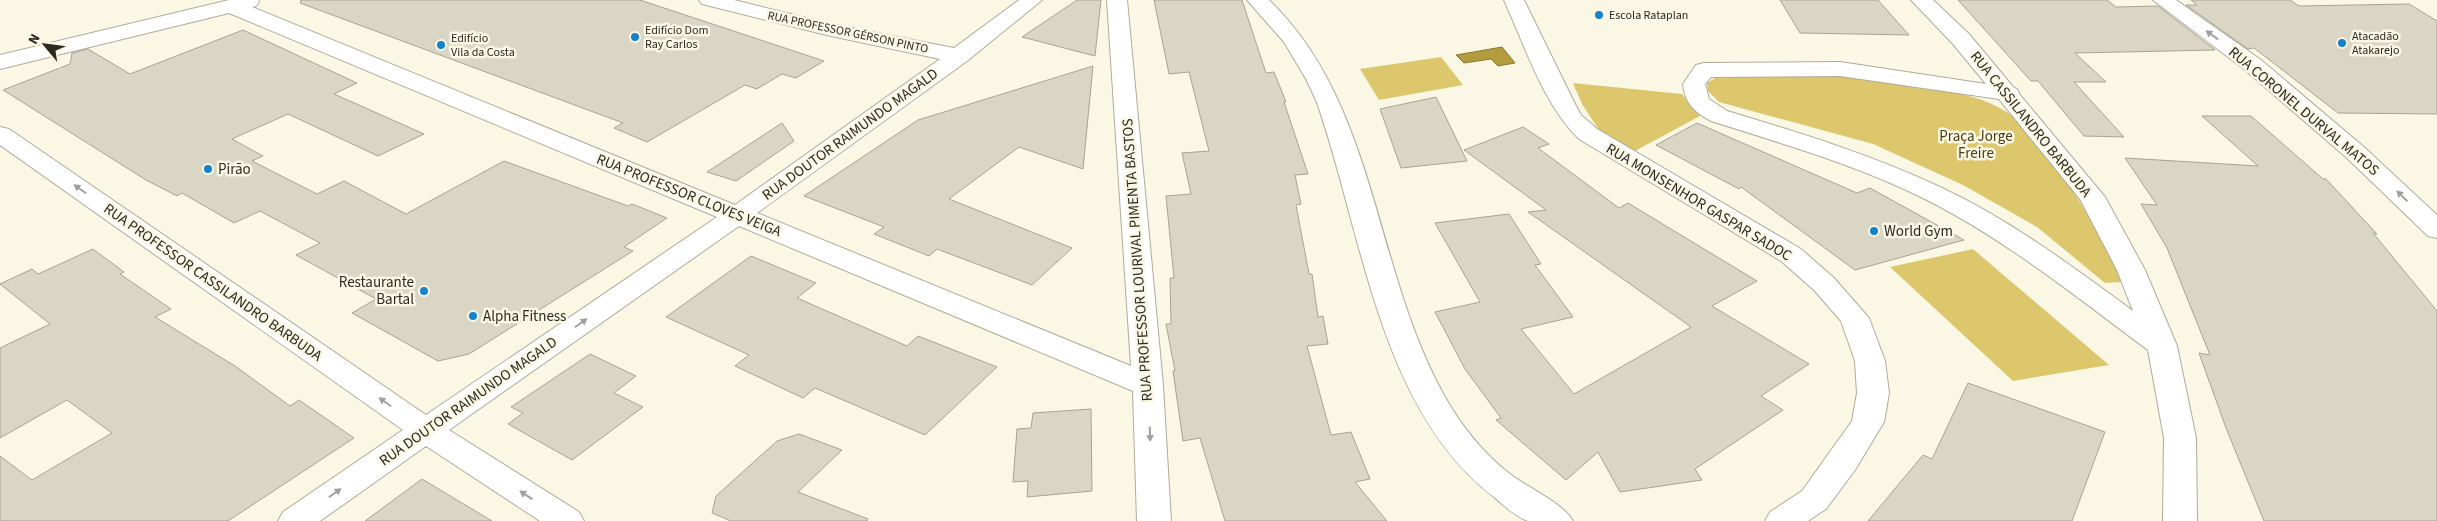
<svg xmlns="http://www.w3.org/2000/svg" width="2437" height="521" font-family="'Source Sans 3',sans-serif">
	<rect width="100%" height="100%" fill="#fbf7e5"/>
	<path fill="#ddc76d" d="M1441 57 1463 85 1379 100 1360 69Z
		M1843 76C1888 82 1967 87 2005 111 2018 119 2031 134 2040 146 2074 188 2100 233 2123 282L2105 283 2037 227 1963 185 1873 144 1719 102 1708 91 1707 83 1717 77Z
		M1573 83 1682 94 1700 116 1633 152 1599 130 1582 104Z
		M1973 249 2109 365 2013 381 1890 267Z"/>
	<path fill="#b29c3e" stroke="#8a7a36" d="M1502 47 1515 63 1498 66 1491 59 1464 63 1456 55Z"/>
	<path fill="#dad6c5" stroke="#a8a494" d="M301 0H640L824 61 796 78 782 74 757 89 745 85 647 142 614 128 623 123 300 3Z
		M1077 0H1101L1095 56 1022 37Z
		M1154 0H1242L1266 73 1274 72 1286 102H1284L1308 174 1295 175 1301 204 1296 205 1309 274H1312L1318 317 1323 316 1328 344 1307 346 1331 435 1351 432 1370 479 1355 482 1387 521H1225L1200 438 1183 441 1173 371H1175L1166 324H1171L1170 278H1174L1166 196 1191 194 1182 153 1209 151 1189 72 1169 74Z
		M1780 0H1878L1909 35 1800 33Z
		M1958 0H2107L2116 7 2158 6 2215 50 2075 53 2106 82H2074L2124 137 2084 136 2038 81H2031Z
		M2191 0H2290L2299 6 2409 4 2437 21V114L2338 113 2254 48 2248 49 2186 5H2197Z
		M243 30 357 83 334 94 424 134 378 156 288 114 232 139 263 156 252 161 317 194 344 181 406 214 504 161 628 206 632 204 667 218 624 247 633 251 469 354 438 361 352 313 376 299 296 255 320 243 260 211 234 223 182 193 177 196 146 180 3 90 70 64 72 53 88 49 130 74Z
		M1093 66 1083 169 1019 147 949 199 1072 248 1032 285 937 249 929 256 874 234 884 227 804 196 918 120Z
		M1436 97 1467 161 1401 168 1380 109Z
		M2202 116H2251L2323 179H2326L2377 234 2373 233 2437 311V521H2264L2226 428 2199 353 2210 355 2167 248 2141 204 2157 205 2125 158 2258 166Z
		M782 123 794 141 736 181 707 172Z
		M1697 123 1857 193 1870 188 1964 240 1855 270 1741 187 1739 189 1656 145Z
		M1523 127 1549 144 1538 148 1619 208 1628 203 1757 281 1712 306 1809 364 1761 396 1783 410 1695 469 1702 480 1620 492 1598 452 1566 480 1496 420 1501 418 1465 369 1435 312 1480 302 1435 223 1509 214 1541 264 1535 265 1573 317 1521 329 1574 394 1691 327 1528 212 1546 210 1464 150Z
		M93 249 124 272 120 274 171 309 155 317 235 366 290 406 299 400 354 438 228 521H0V456L32 480 112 433 67 400 0 438V348L50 324 0 284 32 269 38 274Z
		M751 256 816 283 797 298 907 346 918 336 997 367 925 435 815 388 803 398 735 366 749 355 666 317Z
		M590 354 636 376 614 393 643 407 572 460 508 424 523 413 511 407Z
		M1968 383 2105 432 2072 521H1868L1923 455 1932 459Z
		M1091 409 1092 491 1027 497 1028 481 1013 482 1017 429 1031 428 1033 413Z
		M799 434 842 450 798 492 868 519 867 521H731L712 513 716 496 777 441Z
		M422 479 492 521H365Z"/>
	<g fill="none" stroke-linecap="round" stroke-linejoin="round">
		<defs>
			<path id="street" d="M229 0H258L259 2 256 6 252 7 735 205 940 59 831 36 702 4 699 0H734L831 24 954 48 1019 0H1042L967 61 757 213 1131 366 1107 0H1127L1163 385 1171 521H1137L1133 391 739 226 449 430 579 512 584 521H540L426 446 320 521H278L283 512 403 430 0 145V127L9 129 426 415 717 217 229 13 0 69V55Z
				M1247 0H1269C1378 105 1373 270 1445 397 1462 427 1483 453 1510 474 1528 488 1563 503 1573 521 1561 521 1538 521 1528 521 1516 517 1503 505 1494 497 1378 409 1362 229 1316 100L1306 79 1284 42Z
				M1504 0H1524L1575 104 1581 115 1597 129 1801 249 1834 278 1869 318 1885 361 1889 393 1884 422 1855 470 1826 509 1808 521H1765L1770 512 1802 491 1852 421 1857 393 1855 361 1841 321 1814 290 1781 261 1579 139C1543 104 1525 46 1504 0Z
				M1911 0H1933L1969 34 2014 88 2017 89 2020 95 2105 197 2145 270 2177 346 2196 438 2197 521H2163L2164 438 2148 350C2076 297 2005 239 1925 199 1857 165 1783 144 1711 121 1694 112 1685 103 1683 84L1696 65 1704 63 1840 62 1986 84 1953 44ZM1840 76 1999 99 2080 199 2117 270 2133 311C2072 266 2010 220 1942 188 1873 155 1800 133 1727 111L1709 99 1705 84 1711 77Z
				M2153 0H2176L2261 60 2365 148 2437 215V238L2428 236 2347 158 2245 70Z"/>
		</defs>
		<use href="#street" stroke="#afab9b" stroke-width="2"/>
		<use href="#street" fill="#fff" fill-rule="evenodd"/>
	</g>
	<defs><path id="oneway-solid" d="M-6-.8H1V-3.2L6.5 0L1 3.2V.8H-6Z" transform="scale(1.25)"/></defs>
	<g fill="#a09f9c">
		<use href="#oneway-solid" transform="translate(2212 35) rotate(-144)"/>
		<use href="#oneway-solid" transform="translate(80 189) rotate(-145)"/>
		<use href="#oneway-solid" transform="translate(2402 196) rotate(-136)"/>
		<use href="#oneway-solid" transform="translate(581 323) rotate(-35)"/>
		<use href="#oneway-solid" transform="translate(385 402) rotate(-145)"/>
		<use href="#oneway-solid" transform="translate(1150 434) rotate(88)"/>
		<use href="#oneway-solid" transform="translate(335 493) rotate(-35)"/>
		<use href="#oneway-solid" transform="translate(526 495) rotate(-147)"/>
	</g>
	<g fill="#1582cc" stroke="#fbf7e5" stroke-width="2">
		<circle cx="1599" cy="15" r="5"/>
		<circle cx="635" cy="37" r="5"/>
		<circle cx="2342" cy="43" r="5"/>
		<circle cx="441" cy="45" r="5"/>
		<circle cx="208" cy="169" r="5"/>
		<circle cx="1874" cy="231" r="5"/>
		<circle cx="424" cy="291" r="5"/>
		<circle cx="473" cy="316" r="5"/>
	</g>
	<g text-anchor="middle" stroke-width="5" stroke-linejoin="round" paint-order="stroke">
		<g font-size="12" fill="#2c2a24" stroke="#fbf7e5" text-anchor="start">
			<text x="1609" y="19">Escola Rataplan</text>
			<text x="645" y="34">Edifício Dom<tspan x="645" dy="14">Ray Carlos</tspan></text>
			<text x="2352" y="40">Atacadão<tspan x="2352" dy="14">Atakarejo</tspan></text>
			<text x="451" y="42">Edifício<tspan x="451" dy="14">Vila da Costa</tspan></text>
		</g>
		<g font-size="12" fill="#2c2a24" stroke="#fbf7e5">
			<text transform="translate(848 32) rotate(12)" y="4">RUA PROFESSOR GÉRSON PINTO</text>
		</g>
		<g font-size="15" fill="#2c2a24" stroke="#fbf7e5">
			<text transform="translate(2304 111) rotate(40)" y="5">RUA CORONEL DURVAL MATOS</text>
			<text transform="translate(2031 124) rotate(51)" y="5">RUA CASSILANDRO BARBUDA</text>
			<text transform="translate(850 134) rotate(-36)" y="5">RUA DOUTOR RAIMUNDO MAGALD</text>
			<text transform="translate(689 195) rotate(22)" y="5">RUA PROFESSOR CLOVES VEIGA</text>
			<text transform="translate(1699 202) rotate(31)" y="5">RUA MONSENHOR GASPAR SADOC</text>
			<text transform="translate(1137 260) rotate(-94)" y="5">RUA PROFESSOR LOURIVAL PIMENTA BASTOS</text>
			<text transform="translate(213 282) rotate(35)" y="5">RUA PROFESSOR CASSILANDRO BARBUDA</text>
			<text transform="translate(468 401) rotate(-35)" y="5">RUA DOUTOR RAIMUNDO MAGALD</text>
		</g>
		<g font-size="15" fill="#463c15" stroke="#fbf7e5">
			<text x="1976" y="141">Praça Jorge<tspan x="1976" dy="17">Freire</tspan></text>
		</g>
		<g font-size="15" fill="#2c2a24" stroke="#fbf7e5" text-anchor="start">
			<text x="218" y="174">Pirão</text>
			<text x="1884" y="236">World Gym</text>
			<text x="414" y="287" text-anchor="end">Restaurante<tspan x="414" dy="17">Bartal</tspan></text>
			<text x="483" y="321">Alpha Fitness</text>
		</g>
	</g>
	<g transform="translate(45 45) rotate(299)" stroke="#fbf7e5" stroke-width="4" paint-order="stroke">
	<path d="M0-4L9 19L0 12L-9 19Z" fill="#2c2a24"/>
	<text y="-8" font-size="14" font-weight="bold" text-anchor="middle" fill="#2c2a24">N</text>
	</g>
</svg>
